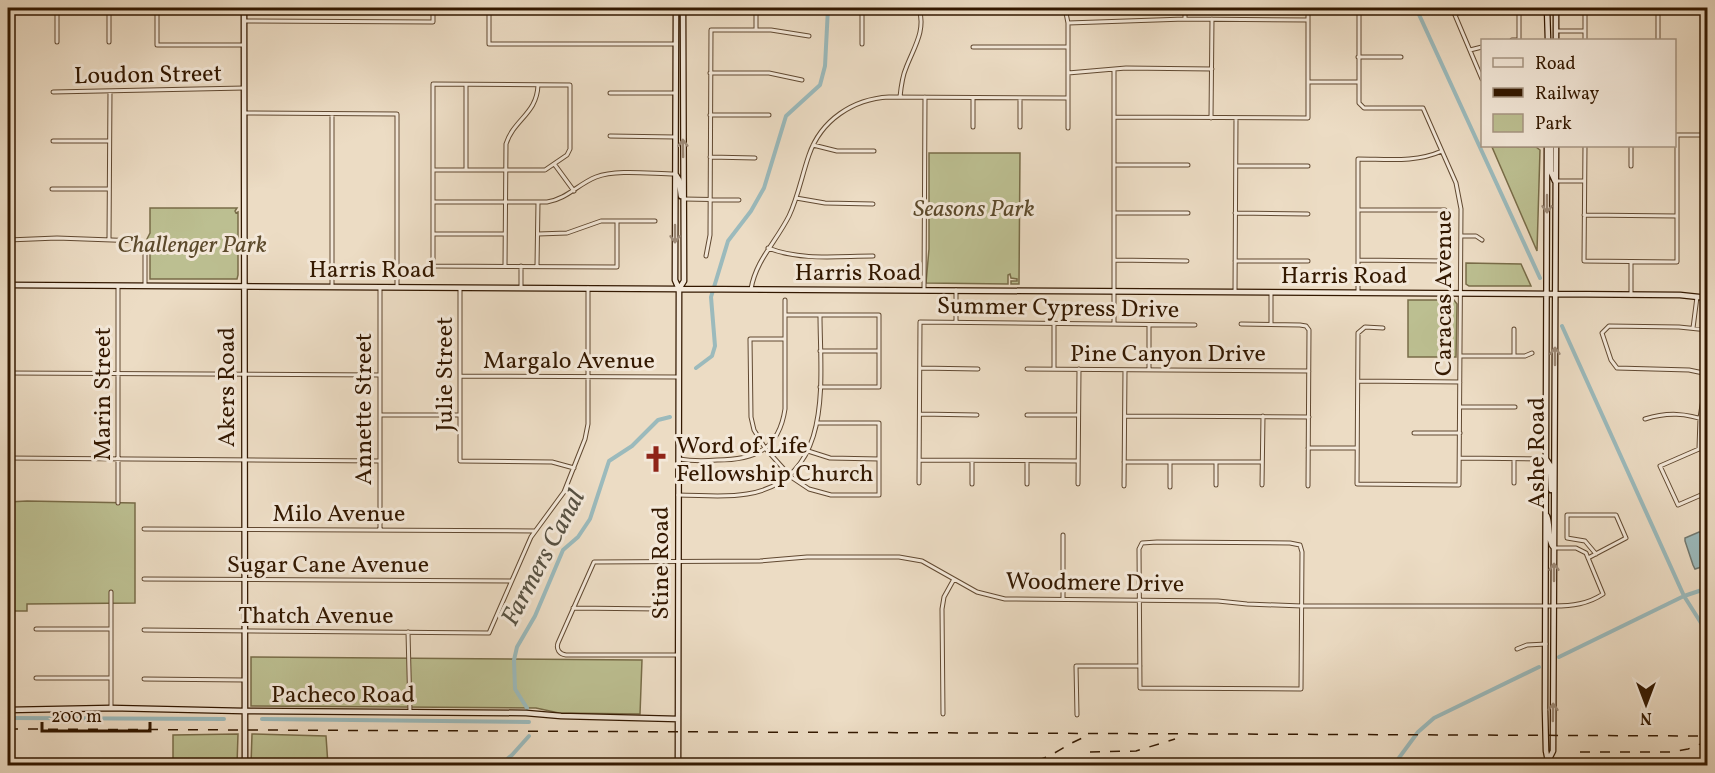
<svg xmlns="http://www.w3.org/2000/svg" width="1715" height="773" font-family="Vollkorn,serif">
	<rect width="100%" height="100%" fill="#ecdcc4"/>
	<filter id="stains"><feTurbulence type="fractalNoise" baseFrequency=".00333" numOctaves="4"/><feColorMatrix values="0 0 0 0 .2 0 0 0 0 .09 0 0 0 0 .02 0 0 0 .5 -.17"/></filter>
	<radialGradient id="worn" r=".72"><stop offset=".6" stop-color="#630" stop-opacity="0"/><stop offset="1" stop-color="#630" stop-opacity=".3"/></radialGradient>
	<path fill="#bcbf91" stroke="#786c48" stroke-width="1.5" d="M1492 147H1536L1540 150 1537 251Z
		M929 153H1020L1019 284H1011V281H1017V279L1011 278 1010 274 1008 275V284L926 283 929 249Z
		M150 208H237L235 211 236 213 238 212V275L237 279H150V244L147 239 150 233Z
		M1466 263 1521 264 1531 286H1469L1466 284Z
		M1408 300H1454L1457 304 1456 357H1408Z
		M27 501 135 503V603L27 604V611H8V502Z
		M251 657 642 660 640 714 559 713 536 708 251 706Z
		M238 734 237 765H173V735Z
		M252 734 326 736 328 765H251Z"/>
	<path fill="#9bbabc" stroke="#717971" stroke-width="1.5" d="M1699 532H1701L1707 537 1708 565 1695 569 1693 565 1685 541V538Z"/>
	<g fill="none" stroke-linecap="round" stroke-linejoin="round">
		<path stroke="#9bbabc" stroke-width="4" d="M1416 8 1540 278
			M1562 326 1684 596 1708 634
			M696 368 712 356 715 346 711 297 728 241 751 211 764 188 786 116 820 85 825 66 828 8
			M1559 657 1684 596 1702 590 1708 600
			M527 708 515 689 514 660 517 647 535 616 563 550 578 537 590 519 609 461 632 446 658 420 670 417
			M8 718 224 719
			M262 719 529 722
			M499 766 512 755 529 736
			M1393 766 1418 732 1434 718 1539 667"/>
		<defs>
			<path id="street" d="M157 8V45H244
				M489 8V44H675
				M756 8V30
				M798 8C824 12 858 15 884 8
				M1065 8 1068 23V128
				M1359 8V103L1364 108H1423L1456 183 1461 209 1459 485 1357 484 1358 333 1365 327 1383 328
				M1452 8 1482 79
				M1519 8V40
				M1585 11 1658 12
				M1455 14 1472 8
				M1185 19V8
				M244 21 433 22V8
				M1068 23 1185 19 1308 20
				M1556 31H1584
				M1706 39H1708
				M1512 40H1519
				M1585 40V8
				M1658 40V8
				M11 41V8
				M57 42V8
				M109 42V8
				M862 44V11
				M973 47H1067
				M1470 50 1482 47
				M1358 57H1401
				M710 73H769L802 80
				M1068 73 1126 68 1212 69
				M1308 82H1358
				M1706 87H1708
				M53 92 244 88
				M610 93H675
				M900 97C901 87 902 77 906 68 914 47 926 31 919 8
				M245 113 397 114V287
				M710 115H769
				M1115 117 1308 118V8
				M1211 118 1212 19
				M973 127V98
				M1020 127V98
				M1674 135H1708
				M610 136 675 137
				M53 141H109
				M813 145 837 151H874
				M1585 146 1584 261 1677 262V135
				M710 157 755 158
				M555 165 574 191
				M1115 165H1188
				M1236 166H1308
				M1631 166V146
				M433 170H545L567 155 570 149V85L433 84V266L617 267V221
				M466 170V85
				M1555 181H1584
				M52 189H109
				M796 198 825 203 873 204
				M684 199 739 200
				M433 202H547C567 199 578 184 596 177 617 169 652 174 675 174
				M1358 210H1445
				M1115 213H1188
				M1235 213 1308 214
				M1584 215 1677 216
				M433 234H505
				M538 234 567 233 601 221H655
				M1461 236H1476L1482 240
				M109 239 110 91
				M8 240 57 238 139 241 143 243 145 249V286
				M768 248C801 261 839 256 873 256
				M706 256 710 235 711 30H771L809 36
				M1114 260 1187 261
				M1358 260 1444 261
				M1235 261H1308
				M505 266 506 144C514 119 537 114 538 85
				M537 266 538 202
				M332 287V114
				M460 288V461L552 462 574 468
				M521 288V266
				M751 289C756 260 776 242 789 216 798 197 802 175 809 155 821 120 853 99 889 97L1068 98
				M924 290 925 97
				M1235 292 1236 118
				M1358 293V159C1387 159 1415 163 1442 151
				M1631 295V262
				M785 315H879V387H820
				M956 322V290
				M1114 324V70
				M1241 324 1300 325 1306 326 1309 330 1308 486
				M1271 324V292
				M1149 325V370
				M1693 328 1697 297
				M1708 330 1679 327 1609 326 1602 333 1611 360 1617 368 1689 370 1708 374
				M785 339H750L751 417 754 430 765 448 791 477 809 489 831 495H879V423H818
				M820 351H879
				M1460 356H1525L1532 353
				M1514 356V329
				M920 368 978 369
				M1027 369 1309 371
				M1054 369V323
				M8 373 380 375
				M1707 374 1700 418 1699 449 1660 466 1678 505 1708 492
				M460 376 678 377
				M1358 381 1460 382
				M1460 407H1515
				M920 414 977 415
				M380 415H460
				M1027 415H1078
				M1125 416 1309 417
				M1645 419C1667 412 1686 413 1708 421
				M1414 433H1460
				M1308 448H1357
				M808 451 830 458 879 459
				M8 458 380 461
				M1460 458 1546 459
				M679 459C691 461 704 461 717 460 754 460 779 450 785 409V300
				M919 460 1078 461
				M1124 462H1262
				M919 483 920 322 1195 325
				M1514 483V459
				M972 484V461
				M1027 484V461
				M1078 484 1079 369
				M1216 485V462
				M1262 485 1263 416
				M1124 486 1125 370
				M1170 487V462
				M678 495C701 495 725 498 747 494 835 480 820 380 820 315
				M118 503V286
				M144 529 535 531
				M380 530V287
				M1157 542 1290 543 1300 545 1302 552 1301 689 1140 688 1139 549 1142 543Z
				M1588 558 1626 538 1616 515H1567V538L1585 541 1596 554
				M144 579 511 581
				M1063 599V535
				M573 608 659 609
				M36 629H111
				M144 630 489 633 531 537 564 492 585 439 588 424V288
				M408 632 410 712
				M1517 649 1527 645 1546 644
				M678 655H566C559 654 556 649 558 643L594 562 760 561 807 557H899L922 561 977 592 1005 599 1218 601 1247 604 1302 606H1554C1572 606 1588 604 1603 594L1586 553 1576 548H1554
				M36 678H111
				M144 679 244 680
				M111 708V592
				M943 714 942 609 944 597 954 579
				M1077 715 1076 666H1140"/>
			<path id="secondary" d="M244 8 245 766
				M676 8 675 280 679 289 678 766
				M1547 8 1548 40
				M1556 8V40
				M1547 146 1545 709 1546 751 1549 766
				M1551 146V172L1555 181
				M676 175 679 180 681 196
				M8 285 1555 294 1680 295 1708 298
				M679 289 684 281 683 8
				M1546 459 1550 465 1551 490
				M1547 516C1551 526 1547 541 1554 548
				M8 710 111 708 244 711 526 713 561 716 678 719
				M1549 759 1553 751 1556 146"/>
		</defs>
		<use href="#street" stroke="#614931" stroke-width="5"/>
		<use href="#secondary" stroke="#331800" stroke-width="7"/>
		<use href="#street" stroke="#f3e8d9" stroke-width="3"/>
		<use href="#secondary" stroke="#f3e8d9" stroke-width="4.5"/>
		<path stroke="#331800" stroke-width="1.5" stroke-dasharray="10 10" stroke-linecap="butt" d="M8 729 1708 736
			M1090 752 1136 751 1175 739
			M1580 752H1671L1688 749 1708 741
			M877 766 897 762 1034 761C1054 757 1068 742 1088 736"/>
	</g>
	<defs><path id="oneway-shaft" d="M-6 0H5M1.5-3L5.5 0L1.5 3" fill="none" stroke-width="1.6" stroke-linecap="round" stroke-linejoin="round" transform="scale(1.5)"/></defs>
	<g stroke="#9d8a77">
		<use href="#oneway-shaft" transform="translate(683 148) rotate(-91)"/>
		<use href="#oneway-shaft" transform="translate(1547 204) rotate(90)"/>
		<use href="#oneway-shaft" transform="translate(675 234) rotate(90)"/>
		<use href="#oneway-shaft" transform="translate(1555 356) rotate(-90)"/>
		<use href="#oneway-shaft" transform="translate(1554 572) rotate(-90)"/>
		<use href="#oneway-shaft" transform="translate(1553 712) rotate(-89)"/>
	</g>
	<defs>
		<symbol id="church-bare" viewBox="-9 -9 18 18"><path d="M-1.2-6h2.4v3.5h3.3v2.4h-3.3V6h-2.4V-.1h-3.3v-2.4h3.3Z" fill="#8f2418" stroke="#f3e8d9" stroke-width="2.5" paint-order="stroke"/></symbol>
	</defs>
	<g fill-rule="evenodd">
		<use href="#church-bare" x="637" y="440" width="38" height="38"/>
	</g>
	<g text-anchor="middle" stroke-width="6" stroke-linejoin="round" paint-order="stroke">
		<g font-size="24" fill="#331800" stroke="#f3e8d9">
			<text transform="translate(148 74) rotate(-1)" y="8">Loudon Street</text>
			<text x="372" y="277">Harris Road</text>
			<text x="858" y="280">Harris Road</text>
			<text x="1344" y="283">Harris Road</text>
			<text transform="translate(1443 293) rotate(-90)" y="8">Caracas Avenue</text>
			<text transform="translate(1058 307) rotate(1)" y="8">Summer Cypress Drive</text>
			<text x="1168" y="361">Pine Canyon Drive</text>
			<text x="569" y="368">Margalo Avenue</text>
			<text transform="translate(444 374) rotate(-90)" y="8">Julie Street</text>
			<text transform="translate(226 387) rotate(-90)" y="8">Akers Road</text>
			<text transform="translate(102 394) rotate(-90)" y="8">Marin Street</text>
			<text transform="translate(363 409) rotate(-90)" y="8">Annette Street</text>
			<text transform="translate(1536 453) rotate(-90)" y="8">Ashe Road</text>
			<text x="339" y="521">Milo Avenue</text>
			<text transform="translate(660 563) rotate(-90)" y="8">Stine Road</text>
			<text x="328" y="572">Sugar Cane Avenue</text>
			<text transform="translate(1095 582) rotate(1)" y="8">Woodmere Drive</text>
			<text x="316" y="623">Thatch Avenue</text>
			<text x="343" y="702">Pacheco Road</text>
		</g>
		<g font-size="24" font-style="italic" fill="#5c4a2c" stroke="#f3e8d9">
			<text x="974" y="216">Seasons Park</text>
			<text x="192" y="252">Challenger Park</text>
		</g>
		<g font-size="24" fill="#331800" stroke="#f3e8d9" text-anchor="start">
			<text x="676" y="453">Word of Life<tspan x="676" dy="28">Fellowship Church</tspan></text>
		</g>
		<g font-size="26" font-style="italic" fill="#575142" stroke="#f3e8d9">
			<text transform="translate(542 557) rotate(-62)" y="9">Farmers Canal</text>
		</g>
	</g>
	<rect width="1715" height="773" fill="none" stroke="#ecdcc4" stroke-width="30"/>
	<rect x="9" y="9" width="1697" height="755" fill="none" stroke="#331800" stroke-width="3"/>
	<rect x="15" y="15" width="1685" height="743" fill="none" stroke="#331800" stroke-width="1.5"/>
	<rect x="1481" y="39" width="195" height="108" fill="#f3e8d9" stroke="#a69582" stroke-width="1.5"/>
	<rect x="1493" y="58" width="30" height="9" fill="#f3e8d9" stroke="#a69582" stroke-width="1.5"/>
	<text x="1535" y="69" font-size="18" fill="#331800">Road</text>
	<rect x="1493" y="88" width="30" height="9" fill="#331800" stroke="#a69582" stroke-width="1.5"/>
	<text x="1535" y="99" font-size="18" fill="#331800">Railway</text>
	<rect x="1493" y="114" width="30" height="18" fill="#bcbf91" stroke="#a69582" stroke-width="1.5"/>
	<text x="1535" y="129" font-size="18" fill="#331800">Park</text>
	<g transform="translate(1646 704) rotate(180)" stroke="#f3e8d9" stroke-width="4.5" paint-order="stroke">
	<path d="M0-4.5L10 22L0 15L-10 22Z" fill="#331800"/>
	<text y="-9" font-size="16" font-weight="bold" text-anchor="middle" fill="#331800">N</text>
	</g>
	<path d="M42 722v9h108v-9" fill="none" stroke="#331800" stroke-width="3"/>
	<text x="51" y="722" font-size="18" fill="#331800" stroke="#f3e8d9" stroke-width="4.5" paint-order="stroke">200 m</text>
	<rect width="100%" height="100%" filter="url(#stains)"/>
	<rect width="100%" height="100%" fill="url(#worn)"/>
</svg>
